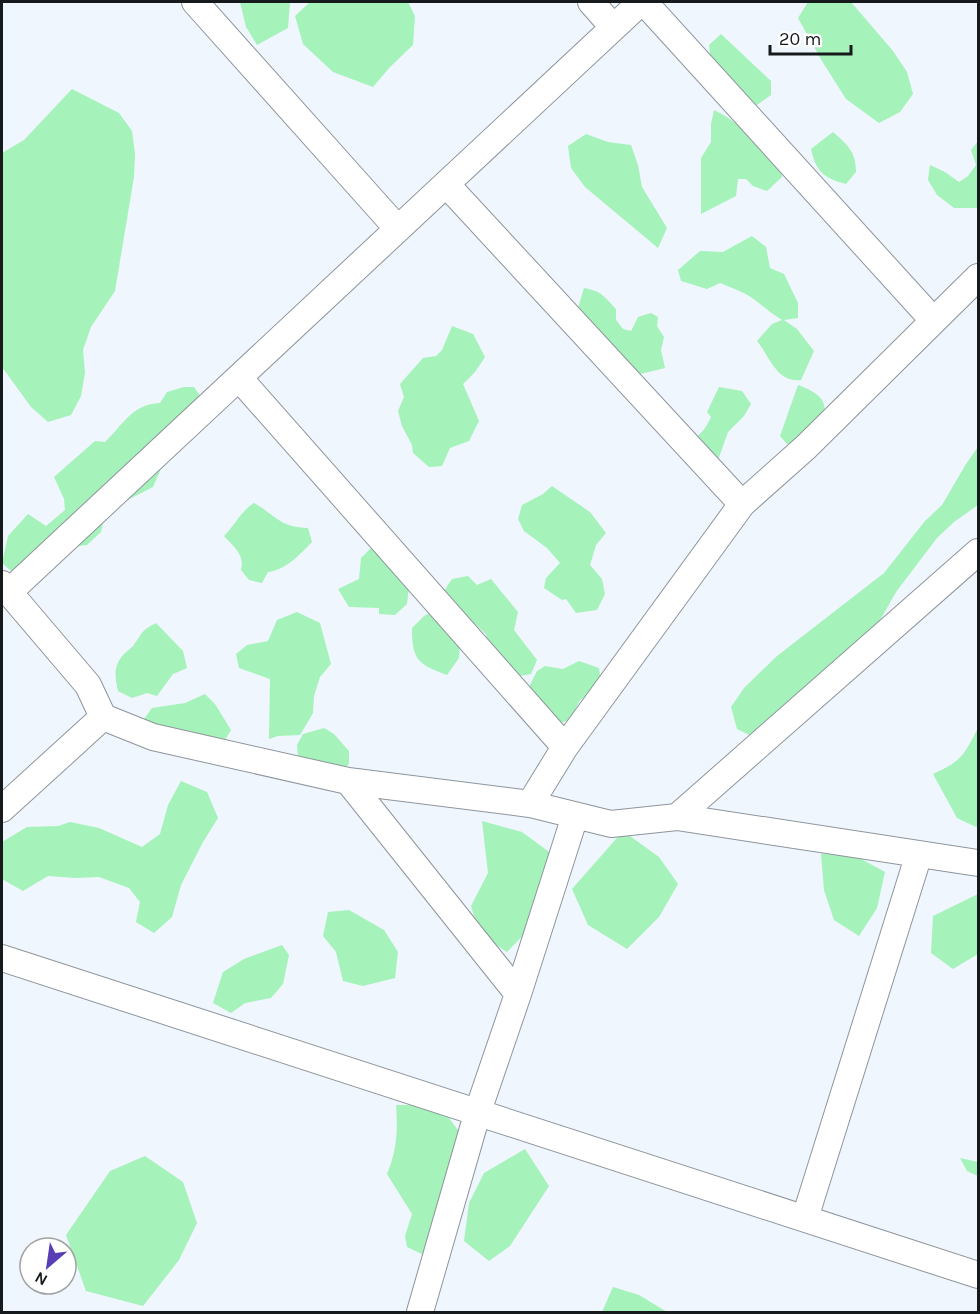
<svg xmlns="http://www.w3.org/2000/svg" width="980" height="1314" font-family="Karla,sans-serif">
	<rect width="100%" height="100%" fill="#eff6fd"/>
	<path fill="#a5f2ba" d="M240 2H290L288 28 257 45 246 27Z
		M310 2H408L415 16 413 45 390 67 373 87 333 72 303 44 295 16Z
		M808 2H851L893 51 907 72 913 94 900 112 879 123 846 99 822 61 798 18Z
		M721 34 771 81V95L757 105 745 102 712 72 709 45Z
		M72 89 119 113 132 131 135 154 134 177 115 291 91 327 83 350 85 373 81 396 71 415 48 422 31 407 2 367V153L24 140Z
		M714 110C741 123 760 145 782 165V177L767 191 753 186 746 179H738L736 196 701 214V158L711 142V124Z
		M833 132C848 145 856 152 856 172L846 184C823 178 816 171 811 149Z
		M586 134 608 142 631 145 638 165 642 187 667 228 658 248 585 187 571 168 568 146Z
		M978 141V208H954L937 195 928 180 930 165 945 172 959 182 968 176 976 165 971 150Z
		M752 236 766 247 770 268 784 274 798 303V318L784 320 797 329 814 351 801 380C777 383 770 357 757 341L772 324 782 320C772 314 764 307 755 300 745 292 732 288 720 283L707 289 681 281 678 270 700 251 723 252Z
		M584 288C601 291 604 296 616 309V320L623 329 631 331 638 317 651 313 658 317 657 326 664 337 661 350 665 368 640 374 625 366 577 311Z
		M452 326 473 334 485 357 475 372 463 384 479 421 469 441 450 448 442 466 429 467 413 453 412 445 402 426 398 411 404 397 400 384 423 358 436 356 442 350Z
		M798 385C840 400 824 418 806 447L787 444 780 436Z
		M184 387H194L203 400 167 455 153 487 110 509 104 518 101 532 87 545 65 548 38 576 11 571 2 563 8 536 28 514 46 526 65 510 64 499 54 477 95 441 105 442C123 425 132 404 160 403L167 392Z
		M719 387 742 391 751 404 744 416 728 432 718 460 691 440C701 435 706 428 711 417L707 412Z
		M978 447V505L954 522 937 538 896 592 861 654 758 739 737 729 731 707 744 688 777 656 884 573 925 521 942 505 966 464Z
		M552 486 590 512 606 533 596 545 590 565 602 579 605 594 597 610 576 613 566 599 562 600 544 588 546 578 560 563 547 548 524 531 518 519 522 505 543 494Z
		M254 503C277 516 279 527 308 528L312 542C299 555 286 570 268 572L262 583 249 580 241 570C245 555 234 547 224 536 235 525 241 511 254 503Z
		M373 546 410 578 407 604 395 615 379 614V608L349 607 338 589 359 579 361 558Z
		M468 576 477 585 491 579 518 612 514 630 537 660 531 674 520 676 507 671 488 646 486 634 442 594 452 579Z
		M434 611 460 638 459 658 447 675C417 664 412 659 412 628L424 616Z
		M297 612 320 623 331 664 320 677 314 696 313 713 300 735 278 736 269 739 270 679 239 668 236 654 247 645 268 641 277 620Z
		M156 623 183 651 187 668 173 674 157 696 147 693 132 698 118 691C115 677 113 667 123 655 126 652 130 649 133 646 143 633 140 631 156 623Z
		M579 661 599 668 601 681 594 691 580 700 570 720 554 725 526 693 537 671 545 666 563 669Z
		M205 694 215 704 231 730 223 743 148 725 144 719 152 708 185 703Z
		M324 728 334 734 349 751V764L336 777 299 767 297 745 303 734Z
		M978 728V825L976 827 957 818 933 774C962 761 964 755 978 728Z
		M181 781 207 792 218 818 203 842 181 885 172 917 154 933 136 922 140 902 129 888 99 877 75 878 48 876 23 891 2 879V842L27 827 58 826 70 822 99 828 142 847 160 834 168 805Z
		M482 821 522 832 556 857 536 922 507 952C483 936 479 934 471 906L488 873Z
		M623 831 659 857 678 884 659 917 627 949 588 925 572 889Z
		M821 854 854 855 885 872 877 908 859 936 834 920 824 890Z
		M978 894V954L953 969 931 953 933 916Z
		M349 910 384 930 398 952 395 978 363 986 343 981 336 952 323 936 328 912Z
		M282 945 289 955 283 984 271 998 245 1003 231 1013 213 1003 223 972 244 959Z
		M396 1105H415L449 1118 463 1137 426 1256 407 1247 405 1236 412 1214 387 1174C397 1150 398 1130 396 1105Z
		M525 1149 549 1186 510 1246 489 1261 464 1241 469 1203 484 1173Z
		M145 1156 183 1182 197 1223 179 1260 143 1306 86 1291 66 1235 110 1171Z
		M960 1158 978 1162V1176L967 1171Z
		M613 1287 639 1295 667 1312H602Z"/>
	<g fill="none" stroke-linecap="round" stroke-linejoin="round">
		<defs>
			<path id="street" d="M195 2 398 229
				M591 2 613 27
				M644 2 933 320
				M446 184 742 504
				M239 378 565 747
				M2 584 88 685 103 717 153 737 348 781 530 804 611 824 677 817 978 863
				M9 592 641 2
				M348 781 518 994
				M530 804 565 747 742 504 806 447 978 277
				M2 809 103 717
				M677 817 978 552
				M2 958 978 1275
				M805 1218 919 854
				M420 1312 478 1111 518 994 575 816"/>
		</defs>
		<use href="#street" stroke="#8e959c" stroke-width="28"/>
		<use href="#street" stroke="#fff" stroke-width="26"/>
	</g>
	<rect width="980" height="1314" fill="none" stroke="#171a1c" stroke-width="6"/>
	<g transform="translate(48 1266) rotate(209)"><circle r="28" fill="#ffffff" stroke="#a2a3a4" stroke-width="1.5"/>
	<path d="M0-4.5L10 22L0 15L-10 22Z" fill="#583db5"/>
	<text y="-9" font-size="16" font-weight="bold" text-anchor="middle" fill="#171a1c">N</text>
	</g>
	<path d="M770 45v9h81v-9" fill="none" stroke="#171a1c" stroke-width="3"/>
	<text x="779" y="45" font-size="18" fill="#171a1c" stroke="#ffffff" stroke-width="4.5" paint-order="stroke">20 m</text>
</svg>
